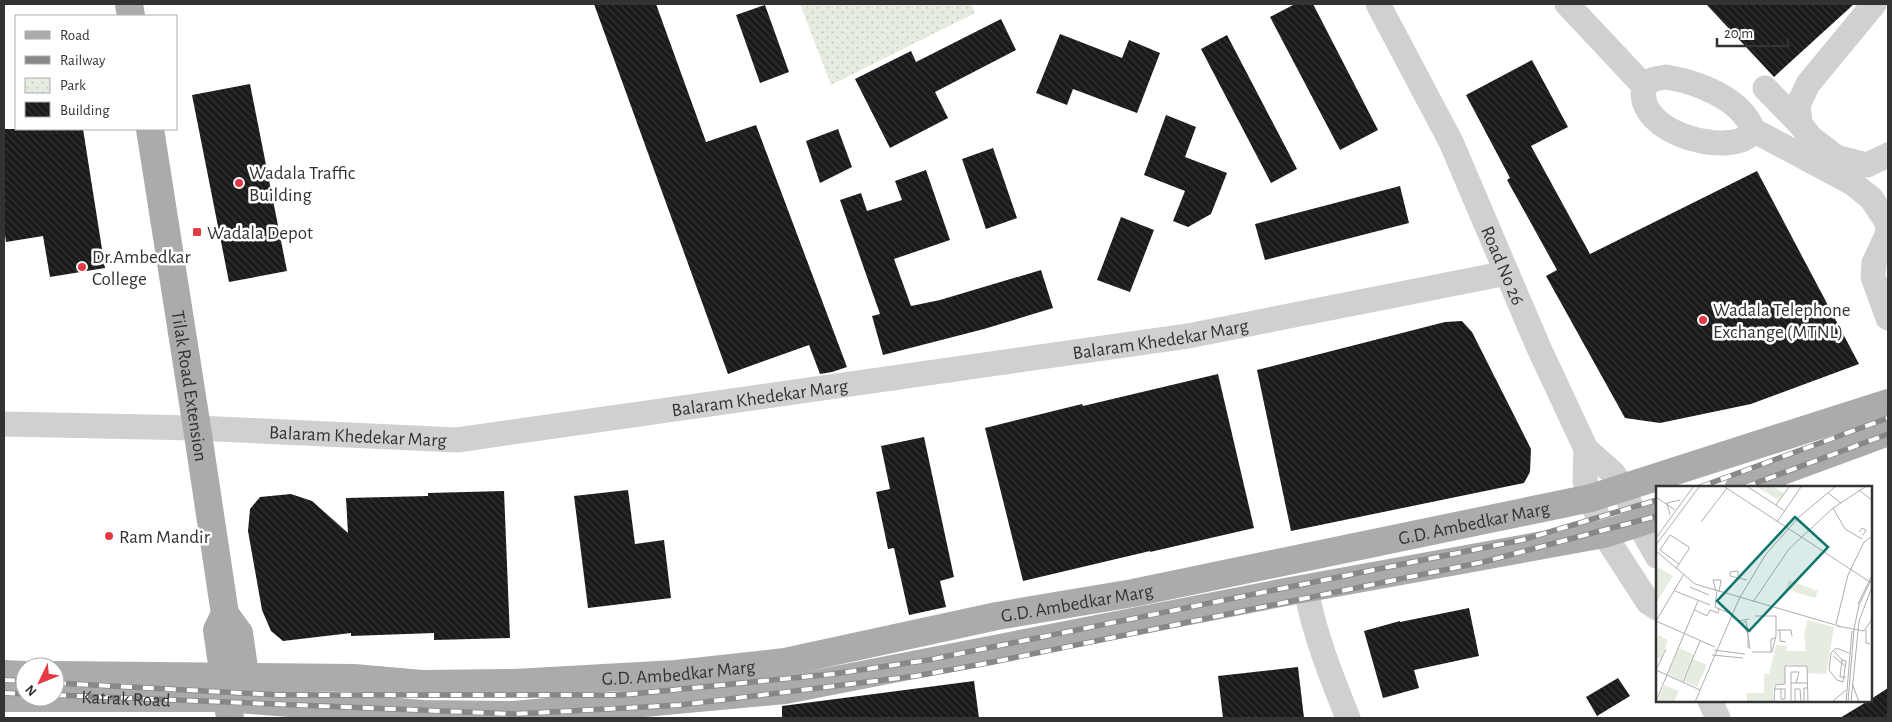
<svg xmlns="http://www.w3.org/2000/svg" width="1892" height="722" font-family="'Alegreya Sans',sans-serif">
	<defs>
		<pattern id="park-dots" width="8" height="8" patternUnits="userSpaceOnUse" patternTransform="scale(1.25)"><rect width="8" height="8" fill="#e6ecdf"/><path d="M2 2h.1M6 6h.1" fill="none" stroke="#c6cbc0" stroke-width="1.8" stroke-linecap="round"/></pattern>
		<pattern id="building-back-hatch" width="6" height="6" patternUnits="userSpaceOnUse" patternTransform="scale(1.25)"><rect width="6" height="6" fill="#1a1a1a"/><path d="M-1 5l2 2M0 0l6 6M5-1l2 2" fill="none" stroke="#333"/></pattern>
	</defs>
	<rect width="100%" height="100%" fill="#fff"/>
	<path fill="url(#park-dots)" d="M800 4H971L975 13 831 85Z"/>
	<path fill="url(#building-back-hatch)" d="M594 4H656L706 142 756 125 847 367 832 372 820 374 809 345 728 374Z
		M1295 4H1313L1378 130 1340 150 1270 17Z
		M1706 4H1854L1774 77Z
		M765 5 789 72 760 83 736 15Z
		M1001 19 1016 50 935 92 948 118 890 148 855 79 911 51 916 62Z
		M1060 34 1122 58 1129 40 1160 53 1137 113 1073 89 1067 105 1036 93Z
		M1227 35 1297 169 1271 183 1201 49Z
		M1532 60 1568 127 1531 146 1590 254 1757 171 1859 364 1751 404 1660 423 1625 418 1546 276 1557 270 1507 180 1510 178 1466 95Z
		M250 84 287 271 229 282 192 95Z
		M1166 115 1196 127 1185 157 1227 173 1211 214 1188 227 1173 221 1185 191 1144 175Z
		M4 129H83L105 268 50 277 43 236 6 242 4 227Z
		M838 129 852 167 820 183 806 141Z
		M993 148 1017 218 986 229 962 159Z
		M926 170 950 240 894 259 911 306 940 300 1041 270 1053 308 984 329 883 355 872 316 880 314 840 200 861 193 867 211 902 200 895 181Z
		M1400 186 1409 223 1265 260 1255 224Z
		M1121 217 1154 230 1130 292 1097 280Z
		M1462 321 1472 332 1531 449 1530 472 1524 483 1291 531 1257 370 1445 322Z
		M1218 374 1254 528 1150 552V551L1023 581 985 428 1082 404 1083 406Z
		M924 437 954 577 940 581 946 607 909 615 894 548 888 549 876 492 890 489 881 446Z
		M628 490 635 544 664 540 671 598 588 608 574 496Z
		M504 491 510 638 434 640V633L351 636V633L283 641 271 631 262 610 248 531 250 509 260 497 291 494 312 501 348 533 346 498 428 496V493Z
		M1469 608 1479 656 1414 670 1419 688 1383 698 1364 631 1400 621V622Z
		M1298 667 1304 718H1223L1218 676Z
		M1618 678 1630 696 1597 716 1586 697Z
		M974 681 979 718H782V706Z
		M1888 688V718H1840L1868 701H1871V699Z"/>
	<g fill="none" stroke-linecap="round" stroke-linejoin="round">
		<g stroke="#d0d0d0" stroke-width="25">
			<path id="s1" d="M1378 4 1451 142 1538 346 1586 449 1585 481 1604 534 1648 602 1657 608"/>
			<path d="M1567 4 1644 86"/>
			<path d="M1874 4 1808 84 1798 105 1800 124 1811 138 1836 157 1867 165 1888 155"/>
			<path d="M1666 77C1697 82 1741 98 1753 130 1741 159 1633 137 1644 86L1654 79Z"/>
			<path d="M1765 88 1800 124"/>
			<path d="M1753 130 1852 183 1871 198 1887 222 1888 233 1874 263 1873 277 1888 318"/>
			<path id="s2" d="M4 424 197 428 457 440 1188 336 1507 273"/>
			<path d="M1586 449 1613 473 1623 488 1639 524 1657 556"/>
			<path d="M1306 589C1314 633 1331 676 1348 718"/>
			<path d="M1710 701 1718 718"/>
		</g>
		<g stroke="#ababab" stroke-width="28">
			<path d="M129 4 131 16"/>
			<path id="s3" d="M150 129 197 428 225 614 239 633 248 696"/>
			<path d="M1739 487 1888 432"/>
			<path d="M225 614 217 630 230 718"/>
			<path d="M4 674 25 675"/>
			<path id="s4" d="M55 675 354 678 422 684 514 683 676 674 785 662 997 616 1133 593 1591 498 1888 403"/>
			<path d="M4 698H227L423 714 514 715 785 690 1291 591 1604 534 1657 517"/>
		</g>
		<defs>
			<g id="rail">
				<path d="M1700 487 1888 418"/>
				<path d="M1745 487 1888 434"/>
				<path d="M4 680 25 681"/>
				<path d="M55 683 280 695H622L833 674 928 660 1522 540 1657 500"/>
				<path d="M4 693 25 694"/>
				<path id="s5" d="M55 695 514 714 680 705 916 676 993 662 1483 562 1657 516"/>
			</g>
		</defs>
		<use href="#rail" stroke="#888" stroke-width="5.5"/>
		<use href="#rail" stroke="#fff" stroke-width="4" stroke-dasharray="11" stroke-linecap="butt"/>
	</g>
	<g fill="#e63946" stroke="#fff" stroke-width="2">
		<circle cx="239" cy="183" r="5"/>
		<rect x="192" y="227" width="10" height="10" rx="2.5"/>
		<circle cx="82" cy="267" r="5"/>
		<circle cx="1703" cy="320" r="5"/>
		<circle cx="109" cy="536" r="5"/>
	</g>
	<g text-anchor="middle" stroke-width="5" stroke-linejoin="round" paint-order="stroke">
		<g font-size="19" fill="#333" stroke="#fff" text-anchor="start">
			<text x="249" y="179">Wadala Traffic<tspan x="249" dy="22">Building</tspan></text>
			<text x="207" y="239">Wadala Depot</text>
			<text x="92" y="263">Dr.Ambedkar<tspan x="92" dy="22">College</tspan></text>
			<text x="1713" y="316">Wadala Telephone<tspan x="1713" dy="22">Exchange (MTNL)</tspan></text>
			<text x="119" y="543">Ram Mandir</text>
		</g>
		<g font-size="19" fill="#333" stroke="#fff">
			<text dy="7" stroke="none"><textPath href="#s1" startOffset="290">Road No 26</textPath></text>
			<text dy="7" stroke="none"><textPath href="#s2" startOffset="1164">Balaram Khedekar Marg</textPath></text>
			<text dy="7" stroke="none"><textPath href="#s3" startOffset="260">Tilak Road Extension</textPath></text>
			<text dy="7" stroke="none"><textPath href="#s2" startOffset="759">Balaram Khedekar Marg</textPath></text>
			<text dy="7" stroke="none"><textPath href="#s2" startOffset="354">Balaram Khedekar Marg</textPath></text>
			<text dy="7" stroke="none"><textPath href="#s4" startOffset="1434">G.D. Ambedkar Marg</textPath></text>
			<text dy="7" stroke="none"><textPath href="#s4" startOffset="1029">G.D. Ambedkar Marg</textPath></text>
			<text dy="7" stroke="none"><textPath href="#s4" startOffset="624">G.D. Ambedkar Marg</textPath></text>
			<text dy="7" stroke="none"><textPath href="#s5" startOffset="71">Katrak Road</textPath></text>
		</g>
	</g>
	<g transform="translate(1656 486)">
		<rect width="216" height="216" fill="#fff"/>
		<path d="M101 1H118L128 7 123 14ZM0 80 17 90 0 117ZM133 94 162 105 159 112 130 103ZM151 134 178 141 170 188 151 187V180L129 179V198H117V216H91V207H108V188H113L120 159 131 160V165H150L148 150ZM2 149 12 154 5 173 0 171ZM23 162 38 169 26 195 12 188ZM37 173 51 179 41 201 28 195ZM8 199 23 205 18 216H1Z" fill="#e6ecdf"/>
		<path fill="none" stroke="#adadad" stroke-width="1" d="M69 1 217 98M92 1 129 25M203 4 217 15M172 7 185 17M0 11 19 24M120 19 133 1M177 22 189 43 206 53M14 29 11 17 24 14M45 36 71 2M121 36 145 1M203 46 206 42 210 44 207 49M0 52 37 1M0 59 43 1M0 65 39 98 183 140M20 83 21 81 33 63V61L14 49 4 64 23 78M82 90V85L74 86V90L91 94M34 101 53 109M19 105 54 119M60 105 57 94H65L63 106M61 105 59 121 75 128M97 116 133 63 177 22 209 1M202 118 216 89M39 124 51 130 54 124 62 127 63 123M76 130 83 135 93 133M0 135 59 161M0 135 28 88M180 138 192 89 208 56 217 50M181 140 208 145 217 132M121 144H135L136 150M124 144V155L130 156M210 144V157L214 158M92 162V148L86 138 90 135 94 163M58 164 89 168M178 165 186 174 184 191H190M96 166H116L120 150V130H99M115 166V153L119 152M56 169 87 172M177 170 189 180M186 174 190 175 187 196 181 194 173 184 175 167 180 162 193 167M0 184 44 204M0 184 10 163M27 196 44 155M135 197H152M196 197 203 216M118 203H129V213H125V203M0 215 42 115M39 216 83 113 110 68 143 31 179 1M118 216 119 199 129 198V180H151L152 216M135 216V186H143L140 197M139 216V203H144L145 216M148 216V202H152M176 216 190 204M190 216 196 145M192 216 198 143 203 119 217 90M195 216 203 135 217 98"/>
		<path fill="#0f766e" fill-opacity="0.15" stroke="#0f766e" stroke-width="2.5" d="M139 31 172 61 93 145 61 115Z"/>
		<rect width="216" height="216" fill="none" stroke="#333" stroke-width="2.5"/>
	</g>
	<rect width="1892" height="722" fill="none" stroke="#333333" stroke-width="10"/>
	<rect x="15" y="15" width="162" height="115" fill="#ffffff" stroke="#adadad"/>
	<rect x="25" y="31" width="25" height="8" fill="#ababab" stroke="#adadad"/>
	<text x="60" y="40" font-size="15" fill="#333333">Road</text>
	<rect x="25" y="56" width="25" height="8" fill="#888888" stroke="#adadad"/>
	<text x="60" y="65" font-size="15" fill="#333333">Railway</text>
	<rect x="25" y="78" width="25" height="15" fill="url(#park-dots)" stroke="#adadad"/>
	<text x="60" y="90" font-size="15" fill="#333333">Park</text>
	<rect x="25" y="102" width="25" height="15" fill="url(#building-back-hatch)" stroke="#adadad"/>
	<text x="60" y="115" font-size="15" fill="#333333">Building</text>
	<g transform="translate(40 682) rotate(227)"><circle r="24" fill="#ffffff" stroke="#adadad"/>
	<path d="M0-4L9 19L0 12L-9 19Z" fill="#e63946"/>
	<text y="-8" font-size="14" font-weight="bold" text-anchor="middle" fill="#333333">N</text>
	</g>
	<path d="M1717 38v8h71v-8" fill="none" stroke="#333333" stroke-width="2.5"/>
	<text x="1724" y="38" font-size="15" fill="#333333" stroke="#ffffff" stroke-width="4" paint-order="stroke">20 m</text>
</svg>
